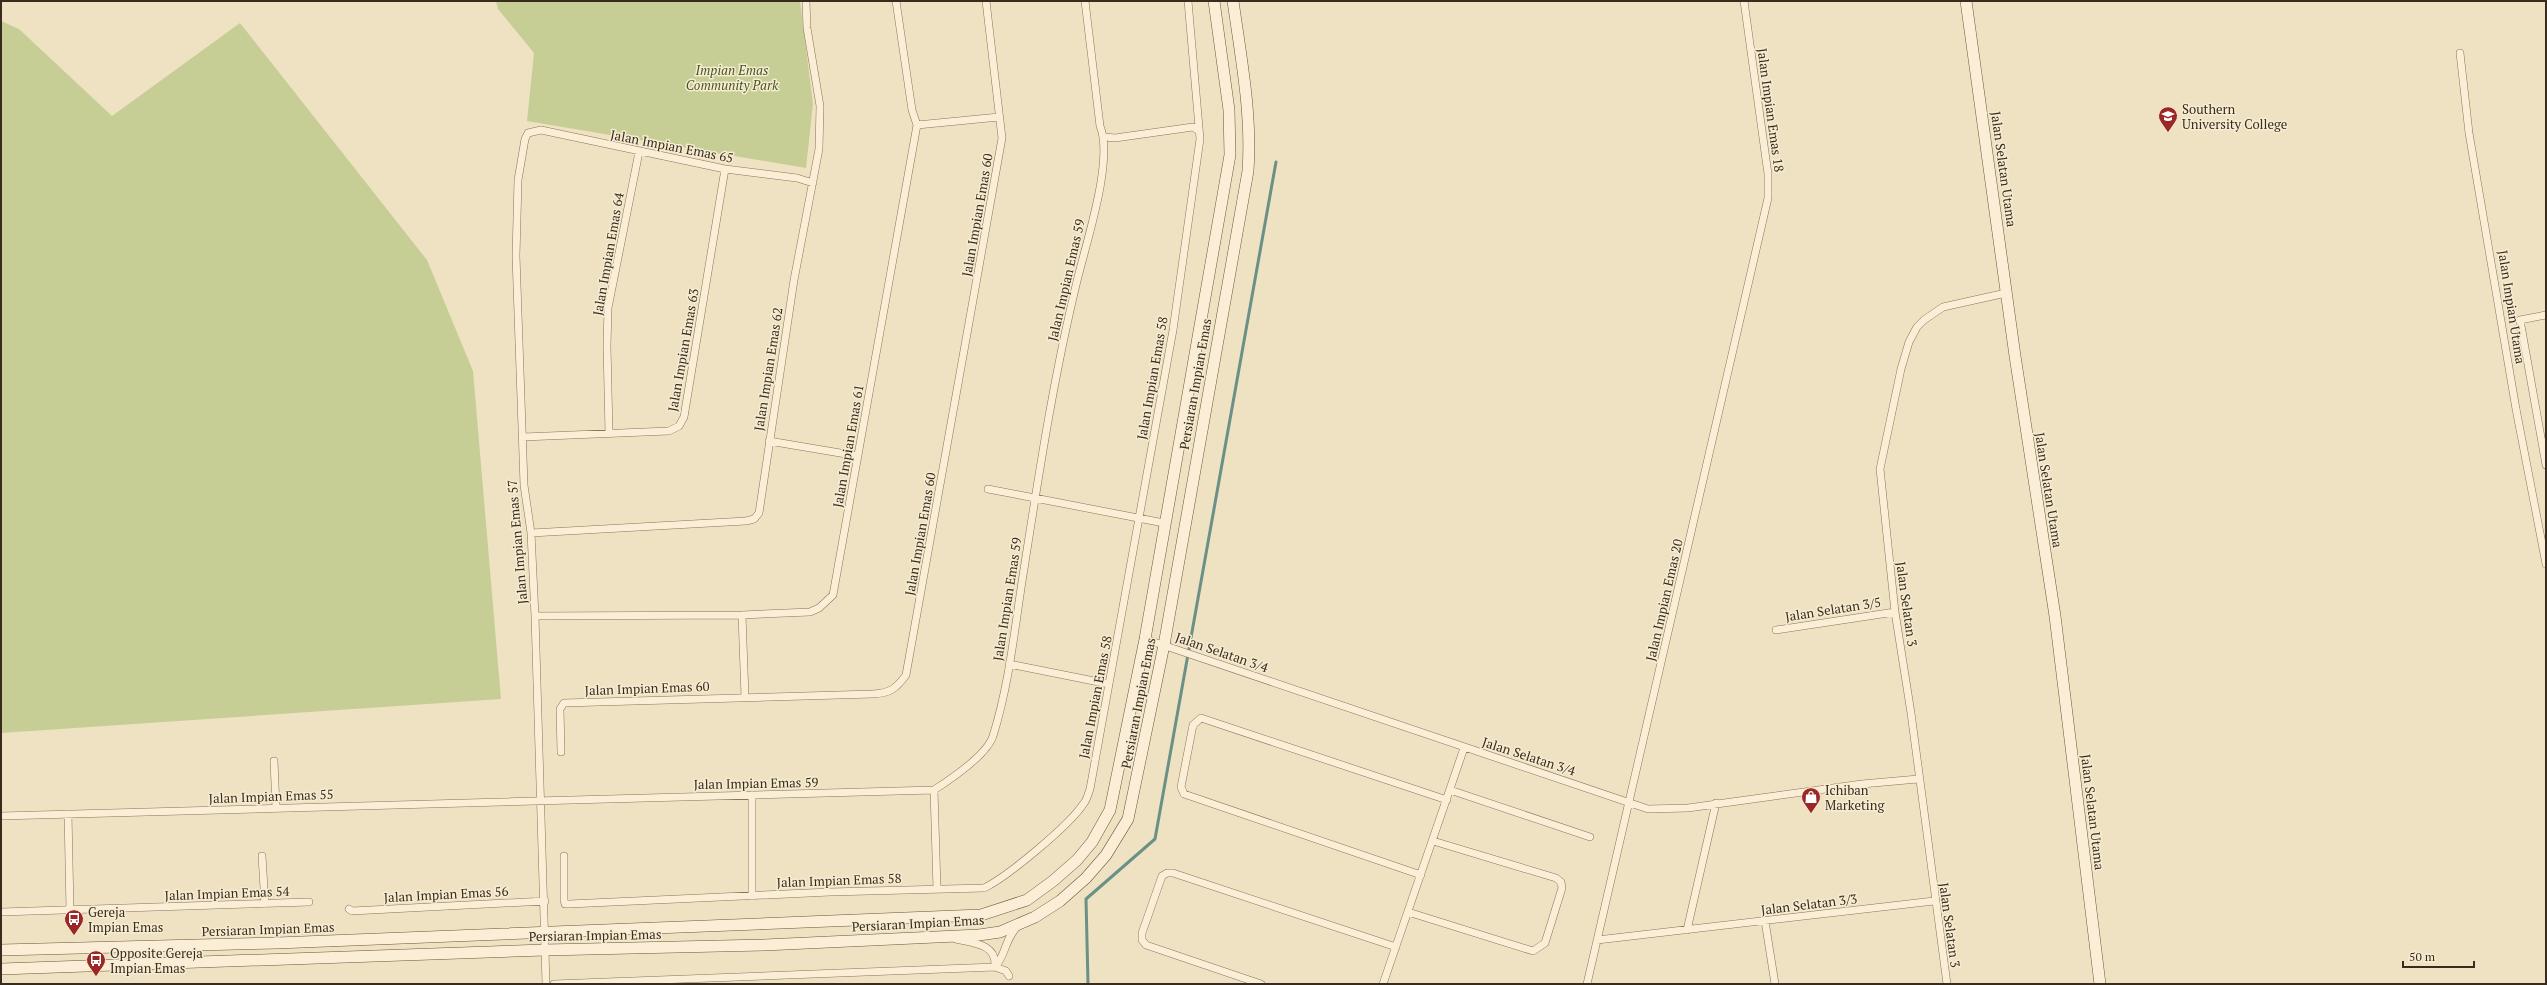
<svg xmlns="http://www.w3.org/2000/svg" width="2547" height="985" font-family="'PT Serif',serif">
	<rect width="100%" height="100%" fill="#efe2c2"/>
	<path fill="#c6ce96" d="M496 1H800L813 104 806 168 527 121 534 53 498 9Z
		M1 21 19 29 112 116 240 23 427 260 473 371 501 699 1 733Z"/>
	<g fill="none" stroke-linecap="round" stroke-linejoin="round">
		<path stroke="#6b9088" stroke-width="3" d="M1088 984 1086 899 1155 839 1276 162"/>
		<defs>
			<path id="street" d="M2460 53 2469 133 2516 409 2546 564
				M917 125 999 117
				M1105 137 1115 138 1193 127 1199 131
				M2546 315 2520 320 2546 465
				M609 433 607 346 608 308 639 152
				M523 437 669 431 679 426 684 417 725 169
				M769 441 858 456
				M988 489 1164 523
				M531 533 746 521 754 519 759 513 794 280 819 149 820 106 807 28 806 1
				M742 615 745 697
				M535 616 742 615 810 612 819 608 833 595 917 125 912 110 896 1
				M1776 630 1895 612
				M1145 639 1648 809 1688 808 1862 784 1918 779
				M1009 664 1109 684
				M561 752 560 709 564 703 873 694C890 693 896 689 906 675L1002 138 986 1
				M274 761 276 807
				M934 790 937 889
				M1450 790 1590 837
				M752 795V896
				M68 814 70 910
				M1 816 934 790C951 779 987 755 993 736 1010 682 1015 624 1024 569 1039 473 1054 375 1077 281 1086 243 1114 160 1100 126L1085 1
				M262 856 265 904
				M564 856V900L565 904H569L830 892 984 888C1007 877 1070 825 1084 803 1087 800 1088 794 1090 789L1173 330 1200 139 1188 1
				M1421 875 1184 794 1181 787 1193 725 1201 718 1447 800
				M349 909 352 911 545 901
				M1 912 309 902
				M1408 912 1533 951 1545 943 1562 888 1561 882 1556 878 1433 841
				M1765 921 1775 984
				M1687 930 1716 803
				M956 939C974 943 997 944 995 967
				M1597 940 1934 901
				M995 967C1006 955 1005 938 1018 926
				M546 984 535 616 531 533 524 485 516 256 518 180 525 139 528 133 541 130 725 169 797 178 813 183
				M554 984 995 967 1006 971 1009 976
				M1261 984 1146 945 1142 940V933L1162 876 1167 873H1173L1396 947
				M1383 984 1464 748
				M1587 984 1768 198V174L1744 1
				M1947 984 1911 713 1895 612 1880 469 1901 369 1909 342 1917 327 1924 320 1943 307 2006 293"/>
			<path id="secondary" d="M1966 1 2015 356 2055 616 2100 984
				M1 950 277 943 981 915 1027 900 1053 881 1077 860 1092 842 1110 810 1145 639 1230 155 1229 110 1214 1
				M1 969 545 950 764 945 979 935 1000 932 1035 917 1060 901 1086 878 1106 855 1128 819 1164 645 1248 171C1252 114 1241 58 1233 1"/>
		</defs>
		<use href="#street" stroke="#8a7359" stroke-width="8"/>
		<use href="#secondary" stroke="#6c543c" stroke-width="12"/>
		<use href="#street" stroke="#faefd6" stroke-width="7"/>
		<use href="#secondary" stroke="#faefd6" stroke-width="11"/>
	</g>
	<defs>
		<symbol id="university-pin" viewBox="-11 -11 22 30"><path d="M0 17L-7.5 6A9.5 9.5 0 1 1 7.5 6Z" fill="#9b2827" stroke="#f6ecd2"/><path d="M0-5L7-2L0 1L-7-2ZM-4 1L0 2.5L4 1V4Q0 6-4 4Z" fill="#fff"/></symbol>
		<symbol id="shop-pin" viewBox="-11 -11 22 30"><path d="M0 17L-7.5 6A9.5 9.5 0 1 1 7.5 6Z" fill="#9b2827" stroke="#f6ecd2"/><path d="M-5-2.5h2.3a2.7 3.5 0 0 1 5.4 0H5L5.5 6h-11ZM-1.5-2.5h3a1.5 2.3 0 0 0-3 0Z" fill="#fff"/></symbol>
		<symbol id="bus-pin" viewBox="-11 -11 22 30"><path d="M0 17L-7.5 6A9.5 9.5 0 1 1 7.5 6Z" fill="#9b2827" stroke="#f6ecd2"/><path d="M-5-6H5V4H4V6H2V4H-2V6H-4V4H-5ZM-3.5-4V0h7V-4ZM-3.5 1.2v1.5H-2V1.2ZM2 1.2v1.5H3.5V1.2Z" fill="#fff"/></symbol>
	</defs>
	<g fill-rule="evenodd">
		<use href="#university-pin" x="2157" y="105" width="22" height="30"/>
		<use href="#shop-pin" x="1800" y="786" width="22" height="30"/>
		<use href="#bus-pin" x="63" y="908" width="22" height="30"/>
		<use href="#bus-pin" x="85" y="949" width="22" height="30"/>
	</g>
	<g text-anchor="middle" stroke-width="3" stroke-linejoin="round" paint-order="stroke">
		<g font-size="13" font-style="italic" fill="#495623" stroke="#f6ecd2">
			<text x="732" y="75">Impian Emas<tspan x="732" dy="15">Community Park</tspan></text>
		</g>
		<g font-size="13" fill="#392b1d" stroke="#f6ecd2" text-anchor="start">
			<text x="2182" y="114">Southern<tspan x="2182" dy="15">University College</tspan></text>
			<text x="1825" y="795">Ichiban<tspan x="1825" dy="15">Marketing</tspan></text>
			<text x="88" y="917">Gereja<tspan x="88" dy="15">Impian Emas</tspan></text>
			<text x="110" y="958">Opposite Gereja<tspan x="110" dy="15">Impian Emas</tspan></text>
		</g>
		<g font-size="13" fill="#392b1d" stroke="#f6ecd2">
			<text transform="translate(1771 110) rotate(82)" y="5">Jalan Impian Emas 18</text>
			<text transform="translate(672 146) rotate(11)" y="5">Jalan Impian Emas 65</text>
			<text transform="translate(2004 169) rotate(82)" y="5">Jalan Selatan Utama</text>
			<text transform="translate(977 215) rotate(-80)" y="5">Jalan Impian Emas 60</text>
			<text transform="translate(608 254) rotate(-80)" y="5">Jalan Impian Emas 64</text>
			<text transform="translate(1066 280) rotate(-77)" y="5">Jalan Impian Emas 59</text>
			<text transform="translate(2512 307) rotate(81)" y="5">Jalan Impian Utama</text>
			<text transform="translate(683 350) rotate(-80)" y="5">Jalan Impian Emas 63</text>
			<text transform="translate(768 369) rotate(-81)" y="5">Jalan Impian Emas 62</text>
			<text transform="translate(1152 378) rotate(-80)" y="5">Jalan Impian Emas 58</text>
			<text transform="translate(1195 384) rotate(-80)" y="5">Persiaran Impian Emas</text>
			<text transform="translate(848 446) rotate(-80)" y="5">Jalan Impian Emas 61</text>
			<text transform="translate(2049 490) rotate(81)" y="5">Jalan Selatan Utama</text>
			<text transform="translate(920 534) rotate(-80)" y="5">Jalan Impian Emas 60</text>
			<text transform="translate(517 542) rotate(-95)" y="5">Jalan Impian Emas 57</text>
			<text transform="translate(1007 599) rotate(-81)" y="5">Jalan Impian Emas 59</text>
			<text transform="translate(1664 600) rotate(-77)" y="5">Jalan Impian Emas 20</text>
			<text transform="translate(1907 604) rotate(82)" y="5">Jalan Selatan 3</text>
			<text transform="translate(1833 609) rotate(-9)" y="5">Jalan Selatan 3/5</text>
			<text transform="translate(1222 652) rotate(19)" y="5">Jalan Selatan 3/4</text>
			<text transform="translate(647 688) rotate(-2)" y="5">Jalan Impian Emas 60</text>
			<text transform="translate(1095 697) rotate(-79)" y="5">Jalan Impian Emas 58</text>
			<text transform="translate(1138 703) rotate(-79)" y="5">Persiaran Impian Emas</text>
			<text transform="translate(1529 756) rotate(18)" y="5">Jalan Selatan 3/4</text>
			<text transform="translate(756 783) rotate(-1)" y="5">Jalan Impian Emas 59</text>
			<text transform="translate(271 796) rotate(-2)" y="5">Jalan Impian Emas 55</text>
			<text transform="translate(2093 812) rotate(83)" y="5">Jalan Selatan Utama</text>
			<text transform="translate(839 880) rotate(-2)" y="5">Jalan Impian Emas 58</text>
			<text transform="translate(227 893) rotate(-2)" y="5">Jalan Impian Emas 54</text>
			<text transform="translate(446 894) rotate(-3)" y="5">Jalan Impian Emas 56</text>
			<text transform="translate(1809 904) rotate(-7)" y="5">Jalan Selatan 3/3</text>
			<text transform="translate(918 923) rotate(-3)" y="5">Persiaran Impian Emas</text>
			<text transform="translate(1950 925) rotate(82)" y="5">Jalan Selatan 3</text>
			<text transform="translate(268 929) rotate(-2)" y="5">Persiaran Impian Emas</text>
			<text transform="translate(595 935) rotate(-1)" y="5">Persiaran Impian Emas</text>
		</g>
	</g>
	<rect width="2547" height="985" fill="none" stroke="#392b1d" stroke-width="4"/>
	<path d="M2403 961v6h71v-6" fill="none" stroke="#392b1d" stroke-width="2"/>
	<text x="2409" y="961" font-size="12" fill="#392b1d" stroke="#f6ecd2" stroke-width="3" paint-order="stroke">50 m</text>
</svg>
